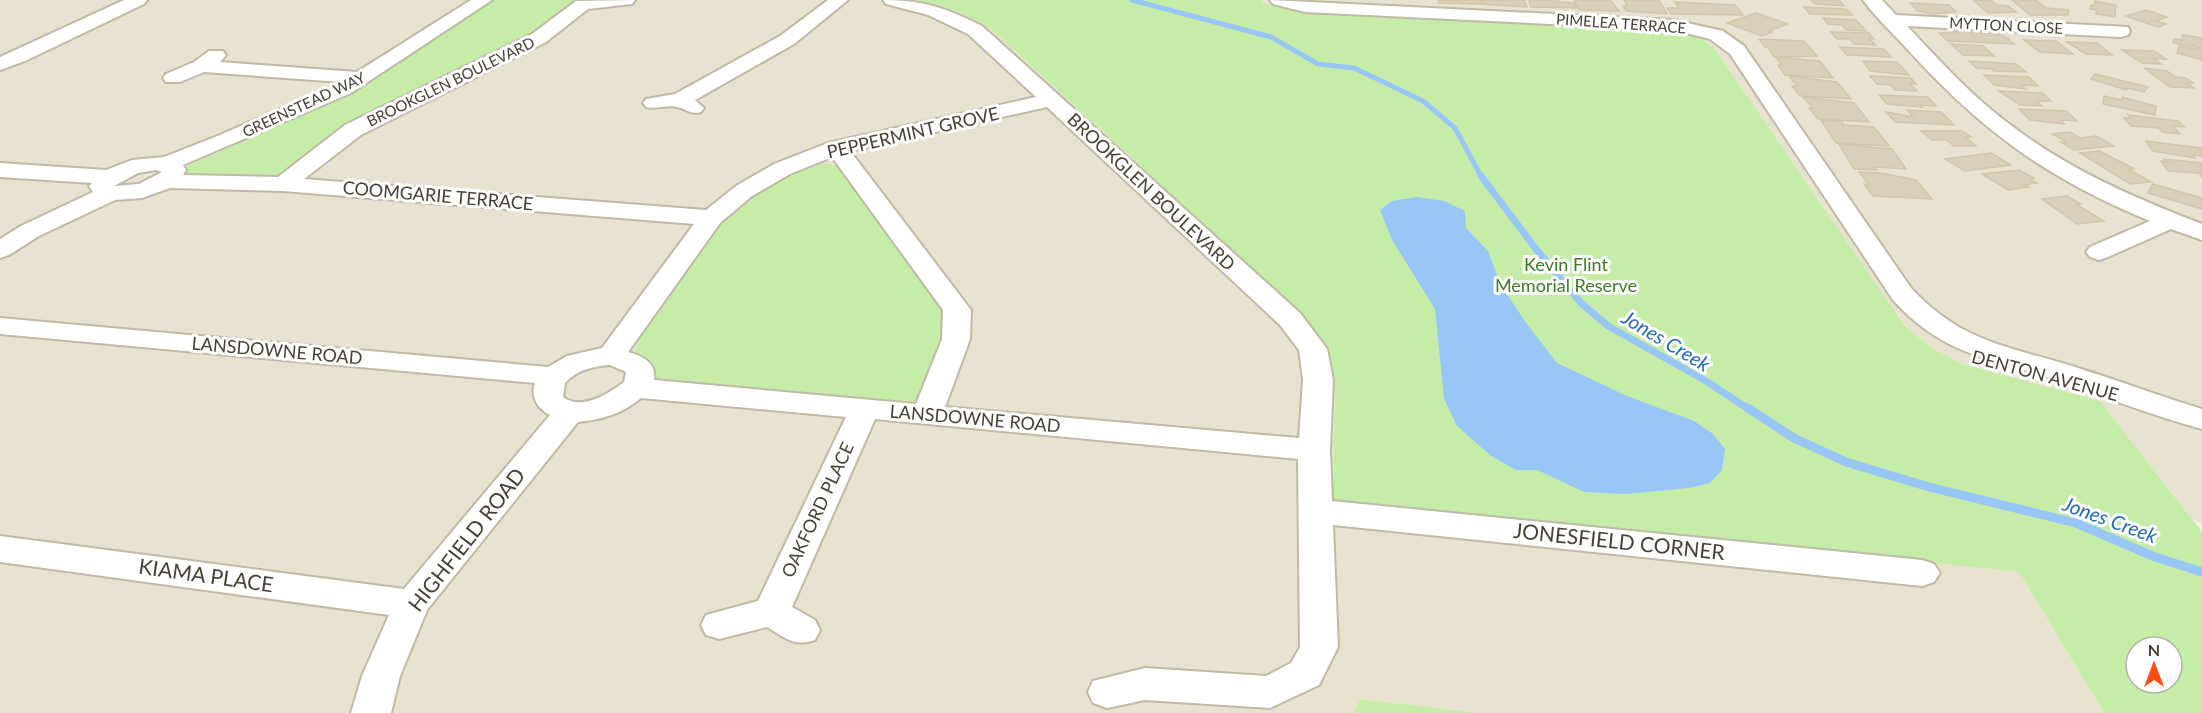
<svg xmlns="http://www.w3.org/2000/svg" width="2202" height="713" font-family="Lato,sans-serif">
	<rect width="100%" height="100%" fill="#f4f0e3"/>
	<path fill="#e8e3d1" d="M0 0H486L353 92 188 166 179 177 536 36 583 0H907L936 3 962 12 990 28 1307 319 1328 351 1335 379 1333 501 2019 572 2104 713H1478L1360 699 1354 713H0Z
		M1261 0H2202V523L2193 520 2100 401 1962 364 1934 349 1906 328 1715 49 1699 37 1655 29 1300 11 1263 3Z"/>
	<path fill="#c6eda7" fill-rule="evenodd" d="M486 0H583L536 36 283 178H179L188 166 353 92Z
		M907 0H1261L1263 3 1300 11 1657 30 1699 37 1715 49 1906 328 1934 349 1962 364 2100 401 2202 532V713H2104L2019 572 1333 501 1335 379 1328 351 1307 319 990 28C960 11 941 4 907 0ZM2136 647H2172V683H2136Z
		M816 164H831L841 168 948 312 945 339 918 404 656 378 651 365 635 351 642 332 724 218 754 192 795 171Z
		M1360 699 1478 713H1354Z"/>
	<path fill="#98c7f7" d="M1417 197 1444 201 1465 211 1466 228 1488 251 1500 283 1524 320 1557 363 1627 396 1694 421 1713 434 1725 449 1722 470 1710 483 1689 488 1627 494 1584 492 1537 470H1516L1491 456 1457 426 1444 399 1435 309 1392 240 1380 210 1392 201Z"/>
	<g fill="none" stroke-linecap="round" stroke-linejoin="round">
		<path stroke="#98c7f7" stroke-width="5" d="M1132 0 1271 37 1318 64 1354 68 1423 101 1455 128 1482 178"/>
		<path stroke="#98c7f7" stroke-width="7" d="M1481 176 1536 249 1581 303 1608 326 1706 381 1750 410"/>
		<path stroke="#98c7f7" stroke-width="9" d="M1748 408 1794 438 1846 462 1929 487 2076 523 2155 557 2202 572"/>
	</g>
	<path fill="#d9d0ba" stroke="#d2c6aa" stroke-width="1.5" d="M1438 0H1481L1482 4 1439 3Z
		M1481 0H1524L1527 7 1482 4Z
		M1529 0H1558L1559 2 1574 3 1576 8 1531 7Z
		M1574 0H1610L1619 11 1579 10Z
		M1624 0H1659L1667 14 1626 11 1623 6H1627Z
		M1811 0H1839L1844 6 1815 4Z
		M1973 0 1992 1 1997 5 2008 6 2016 12 1988 13Z
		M2012 0H2036L2046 8 2069 10 2068 15H2030Z
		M2095 1 2116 5 2115 17 2096 14 2097 10 2090 9 2091 5 2094 6Z
		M1675 2 1735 5 1743 15 1671 14 1667 8H1679Z
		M1910 3 1949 5 1956 12 1931 14 1918 11Z
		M1804 7 1846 9 1852 15 1810 14Z
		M2146 10 2167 17 2156 21 2166 24 2158 27 2126 16Z
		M1756 13 1788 24 1768 31 1772 32 1762 36 1727 23Z
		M1823 18 1856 20 1866 31 1846 30 1842 25 1828 24Z
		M1953 31 2002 34 2014 44 1948 41 1939 33H1956Z
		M1831 32 1869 33 1874 39 1869 38 1875 45 1854 44 1850 39H1837Z
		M2183 35 2202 38V48L2173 43 2174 39 2182 40Z
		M1759 39 1804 41 1817 56 1774 57 1768 47H1765Z
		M2024 40 2056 41 2073 54 2040 52Z
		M2067 42 2097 43 2112 55 2086 54Z
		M1951 44 1983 46 1994 56 1963 55Z
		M2179 46 2202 50V60L2177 53Z
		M1840 47 1884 49 1891 57 1847 55Z
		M2122 50 2154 51 2166 59H2154L2161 64 2142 63Z
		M1776 57 1820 61 1833 78 1785 75 1778 65H1782Z
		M1863 61 1897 62 1909 75 1870 71Z
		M1969 61 2016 64 2026 72 1994 71 1991 69 1976 68Z
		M2144 68 2167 71 2176 77 2186 78 2193 83H2187L2194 88 2170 87Z
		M2095 74 2148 87 2144 92 2128 88 2126 90 2091 79Z
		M1984 75 2029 77 2038 86 2021 85 2026 89 1994 85Z
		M1789 76 1837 82 1851 99 1800 96 1792 86H1797Z
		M1870 76 1911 78 1916 84H1910L1917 91 1895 90 1891 85 1877 84Z
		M1999 91 2042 93 2051 101H2036L2042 106 2020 105Z
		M1879 95 1928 97 1936 106 1920 105 1923 107 1887 104Z
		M2104 96 2122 100V97L2156 106 2155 115 2103 104Z
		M1803 97 1854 103 1869 122 1818 119 1809 108H1813Z
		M2019 109 2066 111 2077 121 2060 120 2064 124 2030 120Z
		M1907 110 1941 112 1954 125 1895 122 1886 112 1913 117Z
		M2128 115 2178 121 2184 127 2173 126 2180 134 2162 132 2159 128 2131 126 2124 118H2131Z
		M1821 120 1841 121 1844 125 1874 127 1889 146 1836 143Z
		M1921 131H1962L1971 137H1965L1976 146H1954L1946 140H1932Z
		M2070 132 2080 138 2096 136 2114 146 2074 150 2061 142H2067L2052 134Z
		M2146 141 2202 148V156L2193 155 2195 158 2153 151Z
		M1839 144 1892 149 1906 169 1874 167 1877 170 1854 169Z
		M2099 151 2135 169H2128L2151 182 2130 184 2080 153Z
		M1991 153 2011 165 1965 171 1945 159Z
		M2164 159 2202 163V177L2199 173 2168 171 2161 161 2167 162Z
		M2019 170 2034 178 2030 179 2037 183 2024 185 2029 187 2008 190 1982 174Z
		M1859 172 1881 173 1916 180 1932 199 1873 196 1864 184 1869 185Z
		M2153 184 2202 198V209L2148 193Z
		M2067 196 2081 204 2077 205 2104 221 2077 224 2042 199Z"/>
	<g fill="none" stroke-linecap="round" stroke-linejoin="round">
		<defs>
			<path id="minor" d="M124 0H147L144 4 25 61 0 70V57Z
				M471 0H492L351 93 183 165 186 170 183 175 278 177 345 125 532 34 576 1 635 0 632 4 588 9 546 42 361 135 304 179 706 210 736 186 774 164 828 143 1036 97 968 34 928 15 886 4 883 0C923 0 946 8 982 26L1300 313 1327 349 1333 380 1330 450 1332 501 1922 560 1934 564 1940 573 1934 582 1922 586 1333 525 1338 647 1319 685 1270 708 1145 700 1107 708 1093 703 1088 692 1093 681 1145 668 1266 676 1291 663 1300 647 1298 459 875 419 792 607 815 620 820 630 815 640C794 647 785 638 767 627L719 639 706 635 701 625 706 615 758 601 846 417 641 398C624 413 600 420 578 422L427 610 400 676 391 713H351L362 676 389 615 0 562V536L404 589 550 415C538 409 530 397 535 383L0 334V318L548 367 567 356 602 348 694 224 283 191 170 188 142 198 115 200 39 236 9 255 0 258V239L21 226 93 192 89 186 92 183 0 177V163L106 170 132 160 164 157 220 135 341 82 204 72 180 82H166L163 78 166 74 194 62 209 51H223L226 55 220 62 357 72ZM1047 107 1280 325 1299 350 1303 380 1299 438 945 407 970 339 971 310 850 151ZM832 157 943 310 942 339 916 404 654 380C657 363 643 356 628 352L720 223 752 196 790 174ZM156 170 162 172 139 184 114 186 138 173ZM610 365 626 372 624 382C608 394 582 411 563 397L565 383C577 370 593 366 610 365Z
				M828 0H848L794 44 695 100 704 108 701 112C690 115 687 109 677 107 667 104 656 110 646 107L643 103 646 99 675 94 780 36Z
				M1270 0 1674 20 1723 31 1744 46 1911 288C1962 343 2008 346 2075 367 2117 380 2159 396 2202 409V429C2153 416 2106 397 2058 381 1991 357 1944 357 1893 300L1730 54 1710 39 1674 30 1305 12 1273 4Z
				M1863 0H1882L1896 15 2128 27 2130 31 2128 35 2121 37 1907 26C1941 62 1975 100 2016 129 2072 171 2137 199 2202 224V240L2171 229 2108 257 2099 260 2090 257 2086 252 2090 247 2150 221C2048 179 1983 132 1909 51 1894 34 1876 18 1863 0Z"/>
		</defs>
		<use href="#minor" stroke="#c0b9a5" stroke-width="4"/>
		<use href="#minor" fill="#fff" fill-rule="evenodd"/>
	</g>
	<g text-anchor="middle" stroke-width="6" stroke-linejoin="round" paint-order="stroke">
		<g font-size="15" fill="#464133" stroke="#fff">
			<text transform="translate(1621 24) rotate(4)" y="5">PIMELEA TERRACE</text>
			<text transform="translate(2006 26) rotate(3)" y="5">MYTTON CLOSE</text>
			<text transform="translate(451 82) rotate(-26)" y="5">BROOKGLEN BOULEVARD</text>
			<text transform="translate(304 105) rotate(-25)" y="5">GREENSTEAD WAY</text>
		</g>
		<g font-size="18" fill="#464133" stroke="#fff">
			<text transform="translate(913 133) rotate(-13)" y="6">PEPPERMINT GROVE</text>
			<text transform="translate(1151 192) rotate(43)" y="6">BROOKGLEN BOULEVARD</text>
			<text transform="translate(438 196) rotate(5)" y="6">COOMGARIE TERRACE</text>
			<text transform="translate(277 351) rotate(5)" y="6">LANSDOWNE ROAD</text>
			<text transform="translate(2045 376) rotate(15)" y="6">DENTON AVENUE</text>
			<text transform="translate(975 419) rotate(5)" y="6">LANSDOWNE ROAD</text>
			<text transform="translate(818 510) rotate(-65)" y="6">OAKFORD PLACE</text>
		</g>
		<g font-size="18" fill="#3a7d20" stroke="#fff">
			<text x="1566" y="271">Kevin Flint<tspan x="1566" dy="21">Memorial Reserve</tspan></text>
		</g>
		<g font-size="20" font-style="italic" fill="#226bbc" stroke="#fff">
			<text transform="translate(1666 341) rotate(31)" y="7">Jones Creek</text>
			<text transform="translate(2110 520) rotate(20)" y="7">Jones Creek</text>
		</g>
		<g font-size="21" fill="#464133" stroke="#fff">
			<text transform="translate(467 540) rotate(-52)" y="7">HIGHFIELD ROAD</text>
			<text transform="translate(1619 542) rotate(6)" y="7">JONESFIELD CORNER</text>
			<text transform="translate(206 576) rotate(8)" y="7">KIAMA PLACE</text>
		</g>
	</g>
	<g transform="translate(2154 665)"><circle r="28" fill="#ffffff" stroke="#b5b3ad" stroke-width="1.5"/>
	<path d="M0-4.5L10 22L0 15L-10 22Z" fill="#ff4c0f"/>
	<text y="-9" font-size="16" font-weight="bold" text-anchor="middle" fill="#464133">N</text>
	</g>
</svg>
